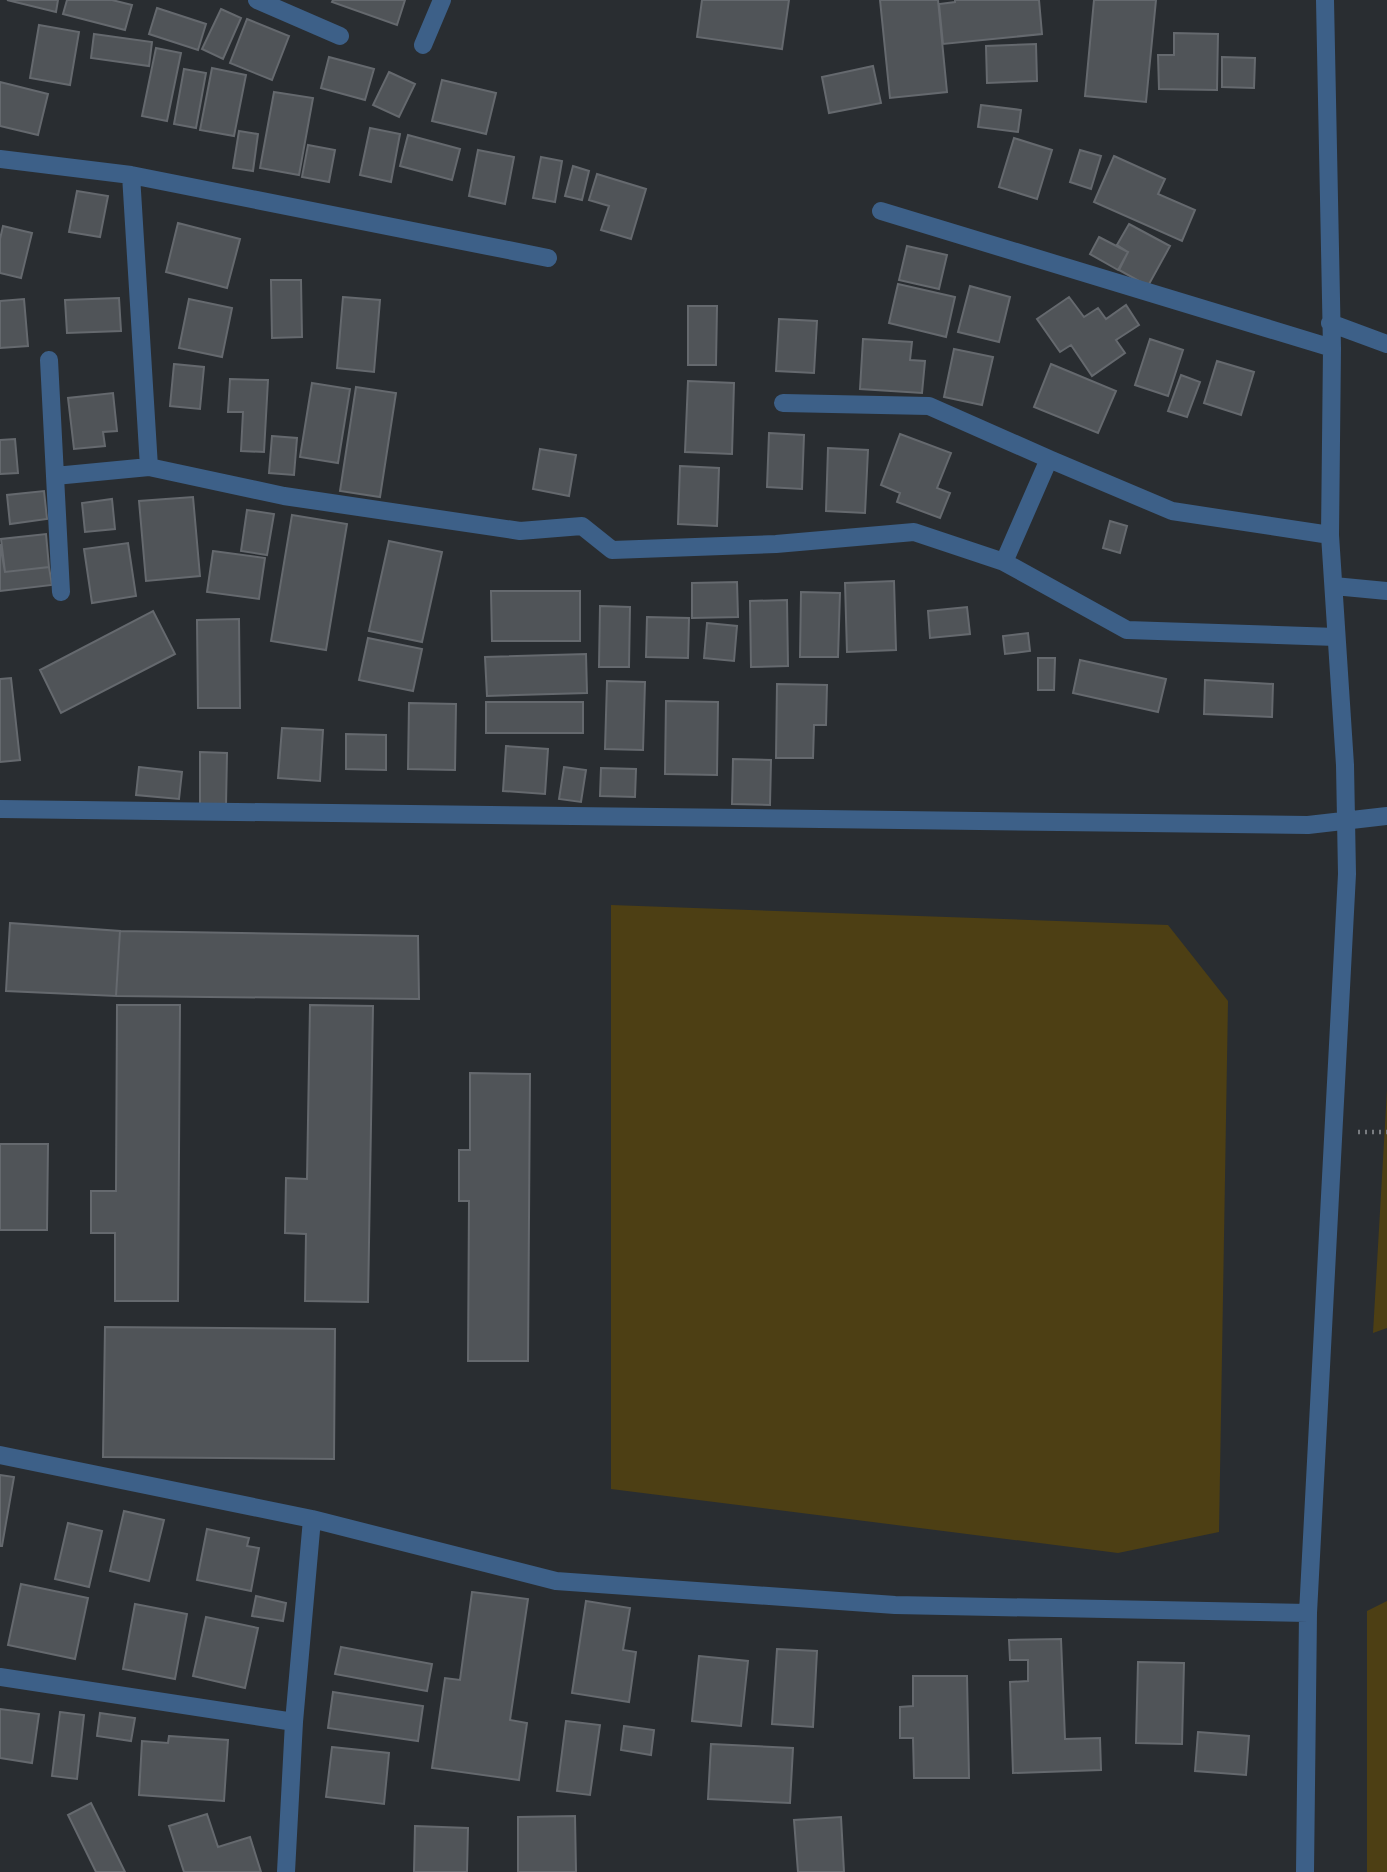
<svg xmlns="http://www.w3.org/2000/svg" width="1387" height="1872" font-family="Cabin,sans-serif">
	<rect width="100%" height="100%" fill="#292d31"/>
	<path fill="#4d3f14" d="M611 905 1168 925 1228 1001 1219 1532 1118 1553 611 1489Z
		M1387 1090V1328L1373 1333Z
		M1387 1601V1872H1367V1611Z"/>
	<path fill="#505458" stroke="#65696e" stroke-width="2" d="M7 0H58L56 12Z
		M67 0H112L132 5 125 30 63 14Z
		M333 0H405L397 25 332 2Z
		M702 0H789L782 49 697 37Z
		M880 0H938L947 92 890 98Z
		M955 0H1039L1042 34 943 44 939 4 955 2Z
		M1094 0H1156L1146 102 1085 96Z
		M157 8 206 24 198 50 149 34Z
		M221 9 241 18 223 59 202 49Z
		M247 19 289 36 272 80 230 63Z
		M39 25 79 32 70 85 30 78Z
		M1174 33 1218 34 1217 90 1159 89 1158 55H1174Z
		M94 34 152 42 149 66 91 58Z
		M1036 44 1037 81 987 83 986 46Z
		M156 48 181 53 167 121 142 116Z
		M329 57 374 69 365 100 321 88Z
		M1222 57 1255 58 1254 88 1222 87Z
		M873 66 881 103 829 113 822 77Z
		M212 68 246 75 234 136 200 130Z
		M184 69 206 73 196 128 174 124Z
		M389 72 415 84 399 117 373 105Z
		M442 80 496 93 486 134 432 121Z
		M0 82 48 94 38 135 0 126Z
		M274 92 313 98 299 175 260 168Z
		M981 105 1021 110 1018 132 978 127Z
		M370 128 400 134 391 182 360 175Z
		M239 131 258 134 253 171 233 168Z
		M408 135 460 149 452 180 400 166Z
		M1014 138 1052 150 1037 199 999 187Z
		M308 145 335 150 329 182 302 177Z
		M478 150 514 157 505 204 469 196Z
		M1080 150 1101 156 1091 189 1070 182Z
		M1114 156 1165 179 1158 194 1195 210 1182 241 1094 202Z
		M541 157 562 161 555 202 533 198Z
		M573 166 589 171 582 200 565 196Z
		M597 174 646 189 631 239 601 230 609 206 589 200Z
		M77 191 108 196 100 237 69 232Z
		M178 223 240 239 227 288 166 272Z
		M1129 224 1170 246 1148 286 1119 270 1128 252 1117 245Z
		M3 226 32 233 21 278 0 273V239Z
		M1099 237 1128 252 1118 270 1090 254Z
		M907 246 947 255 939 289 899 280Z
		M271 280H301L302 337 272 338Z
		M898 284 955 297 946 337 889 323Z
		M970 286 1010 297 999 342 958 332Z
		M343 297 380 300 374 372 337 368Z
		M1069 297 1084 317 1098 308 1106 319 1126 305 1139 325 1116 340 1125 353 1092 376 1071 345 1060 352 1037 319Z
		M119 298 121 331 67 333 65 300Z
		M24 299 28 346 0 348V301Z
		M189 299 232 308 222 357 179 348Z
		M688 306H717L716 365H688Z
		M779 319 817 321 814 373 776 371Z
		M863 339 912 342 910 360 925 361 922 393 860 389Z
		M1150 339 1183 350 1168 396 1135 385Z
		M954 349 993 357 982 405 944 397Z
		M1217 361 1254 372 1241 415 1204 403Z
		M174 364 204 367 200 409 170 406Z
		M1051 364 1116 391 1098 433 1034 407Z
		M1181 375 1200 382 1187 417 1168 411Z
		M230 379 268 380 264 452 241 451 243 412H228Z
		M688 381 734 383 732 454 685 452Z
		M312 383 350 389 338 463 300 457Z
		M356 387 396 393 380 497 340 491Z
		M113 393 117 431 103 432 105 446 74 449 68 398Z
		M769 433 804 435 802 489 767 487Z
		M900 434 951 453 937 488 950 493 940 518 897 502 900 493 881 485Z
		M272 436 297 438 294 475 269 473Z
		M15 439 18 473 0 474V440Z
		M828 448 868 450 865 513 826 511Z
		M540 449 576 455 569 496 533 489Z
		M680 466 719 468 717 526 678 524Z
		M44 491 47 519 10 524 7 495Z
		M193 497 200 576 146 581 139 501Z
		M112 499 115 529 85 532 82 503Z
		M247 510 274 514 267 555 241 551Z
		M292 515 347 524 326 650 271 641Z
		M1110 521 1127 526 1120 553 1103 548Z
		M46 534 49 567 5 572 1 539Z
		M389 541 442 552 422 642 369 631Z
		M128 543 136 596 92 603 84 549Z
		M0 544 5 572 49 567 52 585 0 591Z
		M213 551 265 558 259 599 207 592Z
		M894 581 896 650 847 652 845 583Z
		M737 582 738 617 692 618V583Z
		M491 591H580V641H492Z
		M801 592 840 593 838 657H800Z
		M787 600 788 666 751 667 750 601Z
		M600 606 630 607 629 667H599Z
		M967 607 970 634 930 638 928 611Z
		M153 611 175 654 61 713 40 670Z
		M647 617 689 618 688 658 646 657Z
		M239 619 240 708H198L197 620Z
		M707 623 737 626 734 661 704 658Z
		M1028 633 1030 651 1005 654 1003 636Z
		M368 638 422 649 413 691 359 680Z
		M586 654 587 693 487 696 485 657Z
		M1038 658H1055L1054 690H1038Z
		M1080 660 1166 679 1158 712 1073 693Z
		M11 678 20 760 0 762V679Z
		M1205 680 1273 684 1272 717 1204 714Z
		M607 681 645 682 643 750 605 749Z
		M777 684 827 685 826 725H814L813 758H776Z
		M666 701 718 702 717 775 665 774Z
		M486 702H583V733H486Z
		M409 703 456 704 455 770 408 769Z
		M282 728 323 730 320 781 278 778Z
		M346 734 386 735V770L346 769Z
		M506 746 548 749 545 794 503 791Z
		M200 752 227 753 226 806H200Z
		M733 759 771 760 770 805 732 804Z
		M139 767 182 772 179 799 136 795Z
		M564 767 586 770 581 802 559 799Z
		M601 768 636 769 635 797 600 796Z
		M10 923 120 931 116 996 6 991Z
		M120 931 418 936 419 999 116 996Z
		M117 1005H180L178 1301H115V1233H91V1191H116Z
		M310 1005 373 1006 368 1302 305 1301 306 1234 285 1233 286 1178 307 1179Z
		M470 1073 530 1074 528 1361H468L469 1201H459V1150H470Z
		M0 1144H48L47 1230H0Z
		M105 1327 335 1329 334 1459 103 1457Z
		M0 1475 14 1477 2 1546H0Z
		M124 1511 164 1520 149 1581 110 1571Z
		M68 1523 102 1531 89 1587 55 1579Z
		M207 1529 249 1538 247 1546 259 1548 251 1591 197 1580Z
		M21 1584 88 1598 75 1659 8 1645Z
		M472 1592 528 1599 510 1720 527 1723 519 1780 432 1768 445 1678 460 1680Z
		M256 1596 286 1603 283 1621 252 1616Z
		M586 1601 630 1608 623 1650 636 1652 629 1702 572 1693Z
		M135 1604 187 1614 175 1679 123 1669Z
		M206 1617 258 1628 245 1688 193 1676Z
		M1061 1639 1065 1739 1100 1738 1101 1770 1013 1773 1010 1682 1028 1681V1660H1010L1009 1640Z
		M341 1647 432 1664 427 1691 335 1674Z
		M777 1649 817 1651 813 1727 772 1724Z
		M699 1656 748 1661 741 1726 692 1721Z
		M1138 1662 1184 1663 1182 1744 1136 1743Z
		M913 1676H967L969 1778H914L913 1738H900V1707L913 1706Z
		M333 1692 423 1706 418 1741 328 1728Z
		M0 1709 39 1714 32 1763 0 1758Z
		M60 1712 84 1715 77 1779 52 1776Z
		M100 1713 135 1718 131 1741 97 1736Z
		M566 1721 600 1725 590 1795 557 1791Z
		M624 1726 654 1730 651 1755 621 1750Z
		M1198 1732 1249 1736 1246 1775 1195 1771Z
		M169 1736 228 1740 224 1801 139 1795 142 1741 168 1743Z
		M711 1744 793 1748 790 1803 708 1799Z
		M332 1747 389 1753 384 1804 326 1797Z
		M91 1803 125 1872H96L68 1815Z
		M207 1814 218 1847 250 1837 261 1872H184L169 1826Z
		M575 1816 576 1872H518V1817Z
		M841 1817 844 1872H798L794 1820Z
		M415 1826 468 1828 467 1872H414Z"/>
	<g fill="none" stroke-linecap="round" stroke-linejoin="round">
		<path stroke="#7a7d81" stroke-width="4.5" stroke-dasharray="2 5" stroke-linecap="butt" d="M1358 1132H1387"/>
		<path stroke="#3d6088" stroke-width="18" d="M257 0 340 36
			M423 45 442 0
			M0 159 131 175 149 467 284 496 520 531 582 526 612 550 776 544 914 532 1004 562 1127 630 1336 637
			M131 175 548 258
			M881 211 1332 348
			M1330 323 1387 344
			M49 360 61 592
			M783 403 929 406 1049 459
			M55 476 149 467
			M1004 562 1049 459 1172 511 1330 535
			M1334 586 1387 591
			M0 809 1308 825 1387 816
			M0 1455 312 1519 556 1581 895 1605 1308 1613
			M0 1677 294 1722
			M286 1872 294 1722 312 1519
			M1305 1872 1308 1613 1347 874 1345 765 1330 535 1332 348 1325 0"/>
	</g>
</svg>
